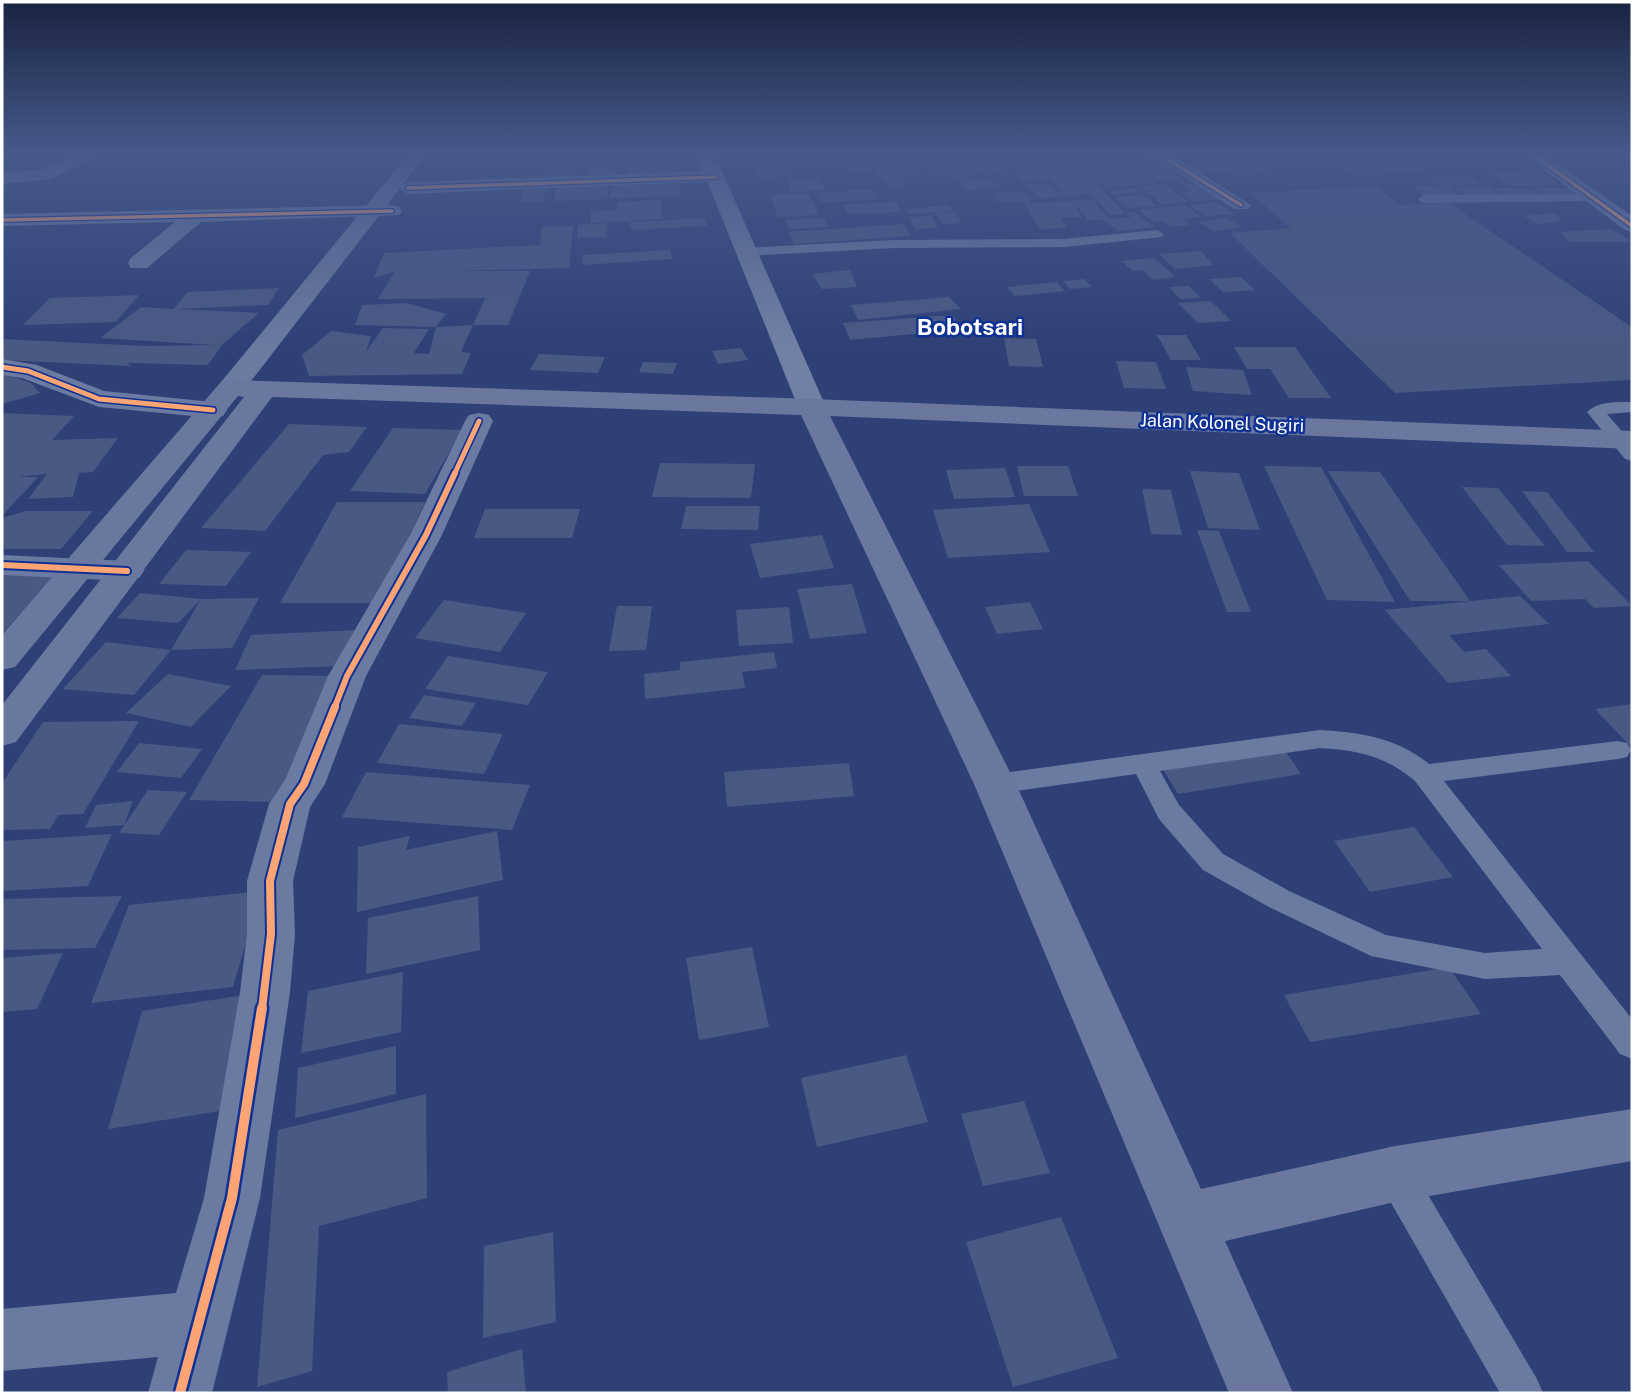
<svg xmlns="http://www.w3.org/2000/svg" width="1634" height="1395" font-family="'Public Sans',sans-serif">
	<rect width="100%" height="100%" fill="#2e4076"/>
	<path fill="#4a5884" d="M572 151H620L621 155 573 158Z
		M781 151 786 158 754 161 749 153Z
		M898 151 908 160 888 162 878 153Z
		M917 151H936L945 157 929 159Z
		M975 151H997L1011 162 977 165 965 155 979 153Z
		M1012 151H1142L1147 152 1158 161 1132 162 1119 153 1131 162 1072 167 1061 157 1017 156Z
		M1171 151H1205L1210 154 1180 157Z
		M1253 151H1270L1284 158 1266 160 1275 164 1288 163 1290 166 1265 169 1272 173 1238 177 1226 170 1199 173 1190 167 1200 166 1187 158Z
		M1356 151H1397L1428 170 1390 172Z
		M1400 151H1431L1459 167 1430 169Z
		M1461 151H1506L1534 166 1482 168 1463 157 1492 156 1469 155Z
		M859 156 871 171 851 172 841 157Z
		M681 157 683 174 659 175 657 158Z
		M962 157 968 163 932 167 926 161Z
		M650 159 651 174 626 175V160Z
		M1060 159 1070 168 1106 166 1117 177 1092 178 1125 214 1110 215 1092 194 1082 195 1057 168 1023 171 1015 163Z
		M589 160H617L614 177 586 178Z
		M785 160 794 176 757 178 749 163Z
		M909 162 921 175 900 177 907 185 887 186 870 166Z
		M1162 162 1185 182 1195 181 1223 199 1193 202 1180 193 1192 192 1177 181 1161 183 1145 170H1140L1156 183 1106 188 1097 180 1130 177H1122L1109 166Z
		M578 164 574 177H541L546 165Z
		M996 164 1008 173 985 175 973 167Z
		M1370 164 1385 174 1354 176 1340 165Z
		M964 166 977 176 951 179 947 175 935 177 927 170Z
		M1056 170 1081 195 1065 196 1049 179 1022 181 1015 172Z
		M1539 170 1562 185 1508 186 1488 171Z
		M1427 175 1470 176 1481 185H1437Z
		M818 177 825 190 791 192 786 179Z
		M985 177 998 186 970 190 957 180Z
		M681 181 680 196 610 198 613 183Z
		M609 182 607 199 554 201 557 184Z
		M1048 183 1063 196 1040 198 1025 185Z
		M1164 184 1188 202 1163 205 1139 186Z
		M1376 186 1399 205 1449 203 1632 327V380L1395 393 1230 233 1291 228 1250 193Z
		M1413 186H1448L1458 195H1423Z
		M1453 187H1489L1500 195H1464Z
		M1139 188 1144 192 1113 195 1108 191Z
		M1494 188H1529L1541 197H1505Z
		M1533 188H1569L1581 196H1545Z
		M524 189H547L542 202H519Z
		M873 189 879 199 823 203 818 193Z
		M1025 192 1031 202H998L994 193Z
		M809 193 819 215 778 217 770 195Z
		M1141 194 1157 206 1128 208 1114 197Z
		M660 200 663 219 591 223V212L618 210 617 202Z
		M1093 200 1109 219 1088 220 1073 201Z
		M896 202 901 212 848 214 844 204Z
		M1073 202 1082 217H1060L1067 228 1039 229 1024 203Z
		M1218 202 1234 214 1205 216 1189 205Z
		M949 205 953 211 910 214 906 209Z
		M1186 205 1201 217 1182 219 1190 225 1170 227 1163 221 1153 222 1138 210Z
		M955 212 962 223 942 224 936 213Z
		M1135 212 1155 227 1118 231 1104 220 1132 217 1126 213Z
		M1555 213 1562 221 1537 224 1524 216Z
		M931 216 938 228 915 229 909 217Z
		M705 218 707 226 631 230 630 222Z
		M824 218 828 227 789 229 785 220Z
		M1226 218 1242 227 1214 231 1198 222Z
		M608 223 606 237 577 238 578 225Z
		M904 224 911 236 794 244 788 232Z
		M573 226 569 268 453 271H530L508 325H473L485 298 378 299 395 272 374 278 384 253 540 245 542 227Z
		M1612 229 1632 242H1569L1561 232Z
		M670 250 672 259 583 265 582 255Z
		M1201 251 1213 265 1175 269 1159 254Z
		M1154 258 1176 277 1153 280 1142 270 1133 271 1121 261Z
		M850 270 857 287 822 289 812 274Z
		M1241 277 1255 290 1223 292 1209 279Z
		M1084 279 1092 287 1070 289 1063 281Z
		M1056 282 1065 291 1015 296 1007 287Z
		M1189 286 1201 298 1180 299 1169 287Z
		M279 288 268 305 178 309 259 313 222 345 208 365 127 363 131 366 2 360V339L146 346 214 345 100 338 141 307 174 309 187 292Z
		M139 295 116 322 23 325 50 298Z
		M949 297 961 309 858 320 851 305Z
		M1211 301 1231 321 1198 323 1178 303Z
		M407 303 446 314 436 327 355 325 362 305Z
		M952 315 965 329 850 340 843 323Z
		M473 325 461 352 471 353 462 374 309 376 302 355 331 331 371 336 366 352 383 328 429 329 414 353 429 354 436 327Z
		M1157 335H1186L1201 360H1171Z
		M1004 338 1036 339 1043 367 1009 366Z
		M1234 347H1295L1331 398H1289L1270 369H1247Z
		M741 348 748 360 718 364 712 351Z
		M539 354 605 357 598 373 530 370Z
		M1116 361 1156 362 1166 389 1124 388Z
		M643 362 677 363 673 374 639 372Z
		M1186 367 1243 370 1252 395 1193 391Z
		M2 373 31 383 40 393 2 404Z
		M2 413 74 416 52 440 118 438 93 472 79 473 73 497 28 499 47 474 17 477H38L2 516Z
		M289 424 367 427 349 452 323 455 265 531 201 528Z
		M393 428 462 430 425 494 350 491Z
		M660 463 755 464 751 498 652 497Z
		M1017 466H1068L1078 496H1024Z
		M1264 466 1321 467 1395 602 1327 600Z
		M1005 468 1015 497 954 499 946 470Z
		M1190 471 1239 473 1260 530 1208 528Z
		M1328 471 1380 472 1470 601H1410Z
		M1462 487 1498 488 1545 546 1507 545Z
		M1142 489 1171 490 1182 535 1151 534Z
		M1522 491 1547 492 1594 552H1567Z
		M337 502H425L378 603H280Z
		M1029 504 1050 552 948 558 933 510Z
		M686 506H760L758 530 681 529Z
		M485 509H580L572 538H474Z
		M26 511H93L61 549H2V518Z
		M1197 530 1219 531 1251 612H1227Z
		M822 535 834 568 760 578 750 544Z
		M186 550 251 552 226 586 159 584Z
		M1588 561 1632 606 1594 608 1585 599 1531 601 1499 565Z
		M2 573 54 576 2 634Z
		M852 584 867 633 810 639 797 589Z
		M140 593 201 599 178 623 117 618Z
		M1520 596 1549 624 1449 635 1464 652 1486 649 1511 676 1448 683 1385 610Z
		M259 598 232 648 171 650 201 599Z
		M444 600 526 613 500 652 415 638Z
		M1030 602 1043 629 997 634 985 607Z
		M617 606H652L646 650 609 651Z
		M789 607 793 643 739 646 736 610Z
		M358 630 344 666 235 670 251 635Z
		M106 642 171 650 134 695 63 689Z
		M774 652 777 668 742 672 745 688 645 699 644 674 680 670V662Z
		M448 656 548 672 528 705 425 689Z
		M168 674 231 686 191 727 126 713Z
		M262 675 341 676 278 802 189 800Z
		M424 695 476 703 462 726 409 718Z
		M1632 704V748L1595 709Z
		M139 721 83 814 58 815 50 829 2 830V783L43 722Z
		M399 724 503 734 484 774 377 763Z
		M139 743 202 749 181 778 117 772Z
		M1282 746 1301 774 1178 794 1161 766Z
		M849 763 854 796 727 807 724 772Z
		M366 772 530 785 512 830 342 817Z
		M148 790 187 792 159 835 119 833Z
		M133 801 124 825 85 828 96 805Z
		M1414 827 1453 877 1370 892 1334 841Z
		M497 831 503 880 357 912 358 847 410 836 406 850Z
		M112 834 88 886 2 891V841Z
		M261 891 233 987 91 1003 129 905Z
		M122 896 95 948 2 950V899Z
		M478 896 480 950 366 974 368 918Z
		M752 947 769 1027 699 1040 686 958Z
		M63 953 37 1009 2 1012V958Z
		M1449 967 1481 1014 1310 1042 1284 995Z
		M403 972 401 1032 301 1053 308 991Z
		M244 995 220 1111 108 1129 142 1011Z
		M396 1046V1094L295 1118 298 1068Z
		M906 1055 928 1122 817 1147 801 1078Z
		M426 1094 427 1198 319 1226 312 1371 257 1387 278 1130Z
		M1024 1101 1050 1173 983 1186 961 1114Z
		M1061 1217 1118 1358 1013 1387 966 1242Z
		M553 1232 556 1322 483 1338 484 1246Z
		M522 1349 526 1393H448L447 1372Z"/>
	<g fill="none" stroke-linecap="round" stroke-linejoin="round">
		<path fill="#6b7aa1" fill-rule="evenodd" d="M1595 194 1601 198 1600 201 1423 203 1417 199 1423 195Z
			M1157 230 1164 234 1162 237 1064 247 894 248 745 256 738 252 745 248 894 240 1064 239Z
			M1632 402V412L1607 414 1632 443V461L1625 459 1587 412C1598 401 1617 402 1632 402Z
			M1320 730C1359 732 1398 738 1429 764L1618 741 1627 743 1631 750 1627 757 1618 759 1444 781 1632 1019V1059L1620 1054 1560 975 1485 979 1371 956 1269 907 1203 870 1159 819 1136 774 995 794 986 791 982 784 986 777 995 774ZM1320 748C1357 750 1386 756 1415 781L1542 949 1485 953 1386 935 1289 891 1223 854 1179 805 1160 771Z
			M1395 1156 1408 1161 1537 1379 1543 1393H1500L1382 1187 1377 1174 1382 1161Z"/>
		<path fill="#6b7aa1" fill-rule="evenodd" d="M81 151H104L101 155 51 179 2 184V172L40 170Z
			M1145 151H1166L1251 205 1248 209H1234Z
			M1519 151H1539L1632 216V232L1625 230Z
			M716 171 726 177 723 181 408 194 398 188 408 182Z
			M392 205 399 207 402 211 399 215 201 222 147 268H131L128 263 131 258 175 222 2 226V214Z
			M2 359 37 365 104 391 213 402 223 404 227 410 223 416 213 418 99 407 22 378 2 375Z
			M479 413 489 415 493 421 442 535 366 676 325 784 310 807 293 881 295 934 290 992 260 1198 212 1393H148L158 1357 2 1371V1309L176 1293 204 1198 240 992 247 934V881L269 804 286 778 328 676 410 535 465 421 469 415Z"/>
		<path fill="#6b7aa1" fill-rule="evenodd" d="M411 151H429L241 394 231 396 221 394 217 388 221 382Z
			M2 555 127 561 139 564 144 571 139 578 127 581 2 575Z"/>
		<path fill="#7280a5" fill-rule="evenodd" d="M695 151H713L826 407 822 413 812 415 802 413 798 407Z"/>
		<path fill="#6a78a0" fill-rule="evenodd" d="M231 380 812 399 1632 431V449L830 416 1016 784 1201 1189 1395 1146 1632 1109V1161L1395 1202 1225 1241 1293 1393H1229L974 784 801 415 272 397 16 742 2 746V705L244 397 238 396 15 667 2 670V635L221 382Z"/>
		<defs>
			<path id="cycleway-far4" d="M1154 151 1241 205
				M1528 151 1632 226
				M408 188 716 177
				M2 220 392 211"/>
			<path id="cycleway-far3" d="M2 367 28 371 99 399 213 410
				M454 475 479 421"/>
			<path id="cycleway-far2" d="M2 565 127 571
				M334 709 347 676 426 535 455 473"/>
			<path id="cycleway-far1" d="M262 1009 271 934 270 881 290 804 304 784 335 707"/>
			<path id="cycleway" d="M180 1393 232 1198 262 1008"/>
		</defs>
		<use href="#cycleway-far4" stroke="#103194" stroke-width="6"/>
		<use href="#cycleway-far3" stroke="#103194" stroke-width="8"/>
		<use href="#cycleway-far2" stroke="#103194" stroke-width="10"/>
		<use href="#cycleway-far1" stroke="#103194" stroke-width="12"/>
		<use href="#cycleway" stroke="#103194" stroke-width="15"/>
		<use href="#cycleway-far4" stroke="#fda474" stroke-width="3.5"/>
		<use href="#cycleway-far3" stroke="#fda474" stroke-width="5"/>
		<use href="#cycleway-far2" stroke="#fda474" stroke-width="6"/>
		<use href="#cycleway-far1" stroke="#fda474" stroke-width="8"/>
		<use href="#cycleway" stroke="#fda474" stroke-width="10"/>
	</g>
	<linearGradient id="sky" x2="0" y2="1"><stop stop-color="#192341"/><stop offset="0.44" stop-color="#46598a"/><stop offset="1" stop-color="#46598a" stop-opacity="0"/></linearGradient>
	<rect width="1634" height="346" fill="url(#sky)"/>
	<g text-anchor="middle" stroke-width="5" stroke-linejoin="round" paint-order="stroke">
		<g font-size="18" fill="#fff" stroke="#103194">
			<text transform="translate(1222 423) rotate(2)" y="6">Jalan Kolonel Sugiri</text>
		</g>
		<g font-size="23" font-weight="bold" fill="#fff" stroke="#103194">
			<text x="970" y="335">Bobotsari</text>
		</g>
	</g>
	<rect width="1634" height="1395" fill="none" stroke="#ffffff" stroke-width="7"/>
</svg>
